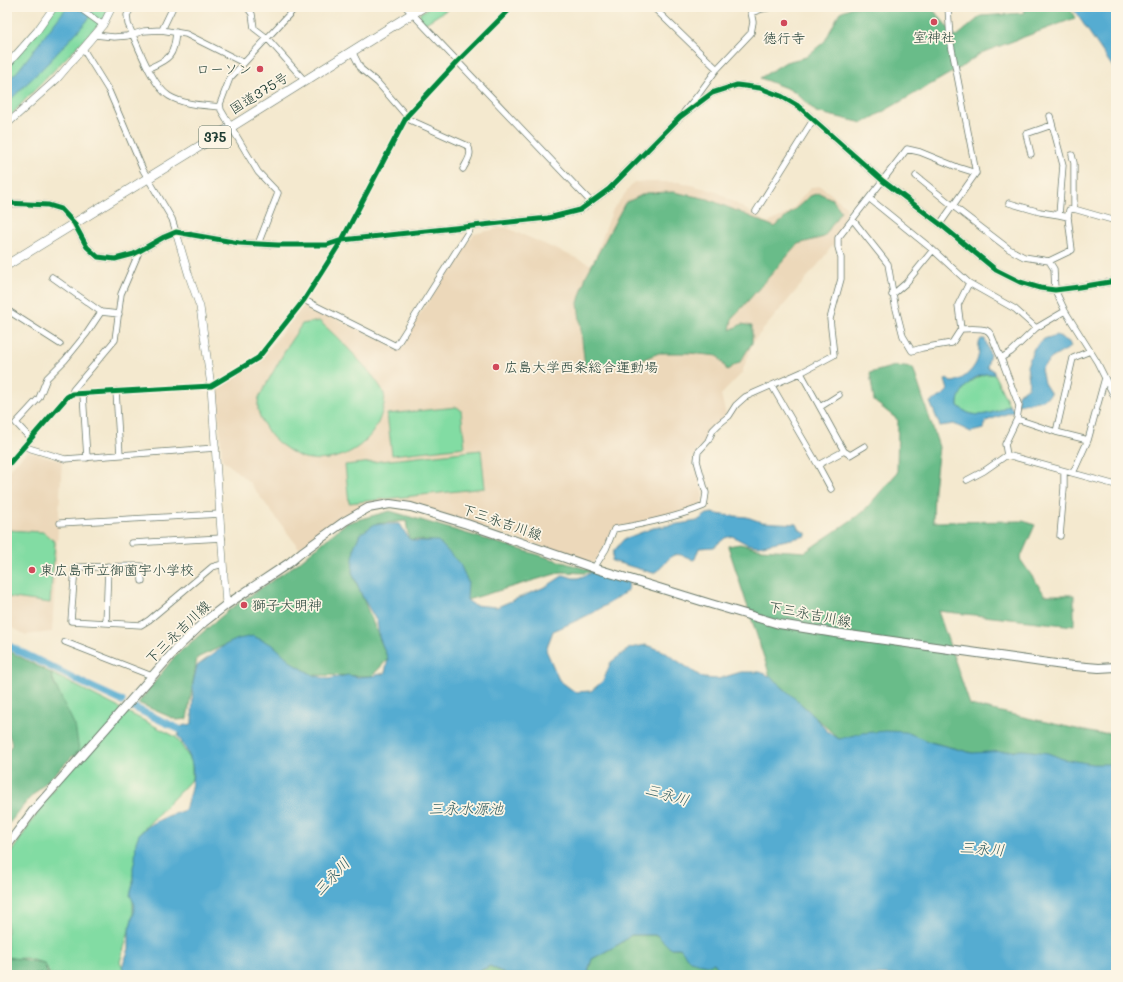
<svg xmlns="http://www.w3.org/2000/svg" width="1123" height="982" font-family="Mali,'Klee One',sans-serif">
	<rect width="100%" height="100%" fill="#fcf5e5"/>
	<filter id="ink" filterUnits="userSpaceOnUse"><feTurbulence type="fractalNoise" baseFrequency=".025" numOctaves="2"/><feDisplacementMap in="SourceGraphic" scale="8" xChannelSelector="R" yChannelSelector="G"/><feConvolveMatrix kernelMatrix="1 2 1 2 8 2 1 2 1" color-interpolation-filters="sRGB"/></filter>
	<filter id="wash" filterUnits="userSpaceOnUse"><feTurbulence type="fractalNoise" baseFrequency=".012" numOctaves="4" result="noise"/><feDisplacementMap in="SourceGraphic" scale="16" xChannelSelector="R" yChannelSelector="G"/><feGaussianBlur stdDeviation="0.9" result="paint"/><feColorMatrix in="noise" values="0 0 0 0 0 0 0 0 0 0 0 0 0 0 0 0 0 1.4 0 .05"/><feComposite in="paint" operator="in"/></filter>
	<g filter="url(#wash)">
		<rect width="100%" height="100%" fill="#f4e9cf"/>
		<path fill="#ecd8ba" d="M634 182H680L717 192 768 223 790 212 811 187 821 186 847 207 838 238 821 261 752 343 742 373 721 395 726 415 718 421 712 428 706 440 701 447 695 452V461L703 495 701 505 690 510 642 522 613 528 604 548 593 563 414 504 362 507 336 521 299 548 249 482 222 459 217 386 260 360 305 304 397 348 474 234 505 227 592 265 613 209Z
			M27 451 62 461 52 632 26 635 7 625V472Z"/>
		<path fill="#82dca3" stroke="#508c6c" d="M53 7H110L103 20 24 101 7 120V61Z
			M430 7H451L424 24 420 18V13Z
			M319 321C333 332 379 378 384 394 386 400 383 408 381 415 371 448 334 467 301 457 293 454 286 448 280 444 274 439 270 435 266 428 259 417 256 409 259 397L290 342 302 324Z
			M985 374H994L1009 405C998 411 984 417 972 414 966 413 962 409 958 406 956 391 972 379 985 374Z
			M457 407 461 410 465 447 392 455 387 414Z
			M481 450 485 488 349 503 345 465Z
			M7 530 43 532 55 542 50 603 7 597Z
			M51 673 176 737 192 762V779L139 834 133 877V916L120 962 128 975H50L44 963 25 958 7 959V859L79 750Z"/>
		<path fill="#69bc89" stroke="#447c5e" d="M852 7H931L956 37 981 16 1024 13 1025 7H1069L1075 18 981 53 963 66 863 123 816 112 794 91 760 78 786 62 806 57 825 41 840 12Z
			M673 192 708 199 775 227 810 196 819 193 832 199 841 211 824 237 798 244 732 319 730 330 742 324 752 326V343L740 362 727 370 718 356 689 353H659L634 363 585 367 578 303 586 276 625 203 646 193Z
			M895 366 913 368 939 447 934 489 933 522 1023 521 1035 525 1020 559 1045 595H1074V626L938 611 970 705 1099 734 1116 732V781L972 753 893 732 839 739 770 676 728 546 740 544 761 549 805 552 863 512 897 473 898 420 874 401 870 373Z
			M390 511 593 571 584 573 562 572 467 600 432 541 409 539 406 521 375 524 352 572 388 659 372 676 313 675 294 664 225 645 197 658 187 719 177 720 138 703 175 656 229 610 298 563 346 523Z
			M7 650 51 673 53 681 75 726 79 750 28 800 7 826V753L12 744 7 729Z
			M631 935H657L670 948H680L714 963 723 975H594L588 972 592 959 621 943Z
			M7 957 44 963 48 975H7Z
			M490 966 500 971 505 975H443L446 973 478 972Z"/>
		<path fill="#54acd1" stroke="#3a7482" d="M67 7H95L87 21 48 63 7 103V81L17 72Z
			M1072 7H1116V72Z
			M1057 335 1069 342 1071 347 1052 358 1041 369 1044 383 1051 394 1043 400 1018 405V394L1028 388 1029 380 1027 366 1034 348 1044 339Z
			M981 339H985L990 354 987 367 993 370 995 375C992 374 988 373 985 374 973 375 956 394 958 406 962 409 966 413 972 414 984 417 998 411 1009 405L1015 411 986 421 983 429 971 432 954 424 940 426 930 402 942 396 948 390 945 380 947 379 951 382C962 382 976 368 978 357 980 351 977 344 981 339Z
			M712 513 723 515 747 517 761 522 797 524 800 530 806 533V536L758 546 747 544 732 536 725 538 714 547 699 548 695 559 693 560C666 545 671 565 653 573L612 561 613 552 624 539 653 528 697 521 707 514Z
			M375 524H400L409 539 416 541H438L460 564 468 582 467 600 474 605 497 607 547 586 564 575 573 578H578L596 571 629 581 628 590C605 608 579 620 553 631L546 650 559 680 575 692 591 691 603 681 611 662 630 648 646 645 663 651 703 678 718 679 741 672H760L770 676 810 712 827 731 839 739 862 733 886 731 906 732 930 742 972 753 1023 750 1048 753 1063 759 1093 764H1109L1116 768V975H723L714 963 707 965 690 961 680 948H670L657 935H631L621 943 592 959 588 971 594 975H505L500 971 490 966C480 971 471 974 459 975 454 975 448 973 443 975H127L122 967 129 949V930L134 912V903L130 895 133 884V867L135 860 136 842 139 834 151 824 168 816 185 810C189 797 196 774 191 761 188 752 183 744 178 736L182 726 192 724 193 683 197 666 225 645 238 639 253 636 273 645 294 664 313 675 328 679 348 675 358 677 372 676 385 673 388 659 379 637 377 622 363 598 352 572 354 547 360 534Z"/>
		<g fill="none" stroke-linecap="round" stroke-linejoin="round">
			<path stroke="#54acd1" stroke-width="7" d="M7 645 85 684 122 701
				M133 707 181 730"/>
		</g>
	</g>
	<g filter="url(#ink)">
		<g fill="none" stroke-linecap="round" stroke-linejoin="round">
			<defs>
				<path id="minor" d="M78 7 103 25
					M132 7 127 15 128 24C137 43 152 86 169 96 184 105 203 105 220 107
					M247 7 252 14 254 28 267 38 305 81
					M406 7 591 202
					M653 7 717 69
					M948 7 950 39 976 173
					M751 13 762 9 772 7
					M162 30 173 7
					M95 35 114 37 127 36 144 31 161 30 186 34 244 63
					M83 49 109 91 143 170 172 219 176 232
					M352 51 361 69 378 83 410 120 468 146C473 154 467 161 463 169
					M149 68C170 59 174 56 176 32
					M684 112 698 95 717 69 751 33 753 22 750 7
					M1050 116 1063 165 1059 215
					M1031 154 1026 134 1052 125
					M1072 155 1074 163V209
					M916 176 953 206 1009 249 1024 257 1049 261 1072 250 1068 217
					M870 199 933 250 969 283 1015 309 1036 328
					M1009 203 1040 212 1059 215 1068 217 1069 210 1074 209 1116 221
					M756 211 813 120
					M853 220 888 264 895 305 903 336 912 351 922 348 952 343 961 329C997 327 987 330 1001 358L1011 352 1036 328 1065 311
					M940 224 976 173
					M258 244 278 193 258 172 221 110 220 104 230 78 296 7
					M1049 261 1054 269 1055 290 1065 311 1097 362 1116 400
					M52 277 101 312
					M892 295 906 283 933 250
					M304 300 396 346 472 226
					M7 310 60 344
					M961 329 958 305 969 283
					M1090 351 1073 358 1056 432 1017 419 1005 444 1007 455 1116 485
					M1001 358 1019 406 1017 419
					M772 386 818 465 844 451 801 373
					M116 391 120 455
					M72 394 73 390 115 340 121 294 139 252
					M83 394 87 458
					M820 407 839 395
					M1056 432 1088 440
					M31 439 16 423 39 398 47 378 65 360 87 333 101 312 119 314
					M25 447 65 459 216 448
					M844 451 850 455 865 446
					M818 465 831 489
					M7 466 67 397 72 394 211 386 258 358 304 300 342 240 407 116 457 62 512 7
					M1073 473 1088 440 1105 378
					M967 480 984 471 1007 455
					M60 523 220 514
					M1060 536 1064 488V471
					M132 543 222 538
					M594 568 606 549 614 529C645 524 675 518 704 506L706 493 697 461 698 452 708 441 713 430 719 424 729 416 736 405 745 397 802 372 834 355 830 319 841 279V258L838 247V238L907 149 920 152 957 167 976 173
					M142 581 141 566 75 567 71 621 141 625 149 620 212 567 223 564
					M106 623 108 566
					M65 642 152 676"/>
				<path id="tertiary" d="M7 65 37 31 54 7
					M7 124 57 79 103 25 112 7
					M7 203 48 205 61 209 74 223 87 247 98 257 115 259 134 254 164 237 176 232 239 243 278 245H327L342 240 548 218 580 210 609 189 680 117 712 93 737 85 760 88 781 96 798 106 883 181 940 224 996 270 1020 282 1040 288 1055 290 1079 287 1116 281
					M176 232 189 276 200 307 211 386 226 605"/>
				<path id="secondary" d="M7 849 9 843 33 811 178 647 204 622 226 605 289 563 302 552 345 521 368 508 390 504 411 507 467 524 594 568 711 604 779 624 835 633 1063 665 1099 668 1116 667"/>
				<path id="trunk" d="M7 265 231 127 423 7"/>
			</defs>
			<use href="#minor" stroke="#6a796a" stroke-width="7"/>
			<use href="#tertiary" stroke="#6a796a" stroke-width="8"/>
			<use href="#secondary" stroke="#6a796a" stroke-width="10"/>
			<use href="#trunk" stroke="#6a796a" stroke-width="10"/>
			<use href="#minor" stroke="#fff" stroke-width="5.5"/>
			<use href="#tertiary" stroke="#fff" stroke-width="7"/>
			<use href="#secondary" stroke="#fff" stroke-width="8"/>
			<use href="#trunk" stroke="#fff" stroke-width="9"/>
			<defs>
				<path id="cycleway" d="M7 203 48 205 61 209 74 223 87 247 98 257 115 259 134 254 164 237 176 232 239 243 278 245H327L342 240 548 218 580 210 609 189 680 117 712 93 737 85 760 88 781 96 798 106 883 181 940 224 996 270 1020 282 1040 288 1055 290 1079 287 1116 281
					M7 466 67 397 72 394 211 386 258 358 304 300 342 240 407 116 457 62 512 7"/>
			</defs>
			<use href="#cycleway" stroke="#fcf5e5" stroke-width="8"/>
			<use href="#cycleway" stroke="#00873e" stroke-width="5"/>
		</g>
	</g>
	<g fill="#d1495b" stroke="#fcf5e5" stroke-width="1.5">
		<circle cx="934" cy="22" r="4"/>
		<circle cx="784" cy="23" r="4"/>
		<circle cx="260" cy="69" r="4"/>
		<circle cx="496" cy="367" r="4"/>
		<circle cx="32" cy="570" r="4"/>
		<circle cx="244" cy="605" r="4"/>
	</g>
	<g text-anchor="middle" stroke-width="3.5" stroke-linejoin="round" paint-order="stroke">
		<rect fill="#fcf5e5" stroke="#617469" stroke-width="1" x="199" y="126" width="32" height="22" rx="3"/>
		<g font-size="13" font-weight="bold" fill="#1f3d34">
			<text x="215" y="142">375</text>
		</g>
		<g font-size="14" fill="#1f3d34" stroke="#fcf5e5" text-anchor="start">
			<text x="934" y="42" text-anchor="middle">室神社</text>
			<text x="784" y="43" text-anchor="middle">徳行寺</text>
			<text x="252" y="74" text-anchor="end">ローソン</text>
			<text x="504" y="372">広島大学西条総合運動場</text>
			<text x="40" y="575">東広島市立御薗宇小学校</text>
			<text x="252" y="610">獅子大明神</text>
		</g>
		<g font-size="14" fill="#1f3d34" stroke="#fcf5e5">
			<text transform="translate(259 93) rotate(-32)" y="5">国道375号</text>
			<text transform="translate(502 522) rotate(19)" y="5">下三永吉川線</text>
			<text transform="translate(810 614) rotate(11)" y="5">下三永吉川線</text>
			<text transform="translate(178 632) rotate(-44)" y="5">下三永吉川線</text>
		</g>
		<g font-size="15" font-style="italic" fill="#2f5e63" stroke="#fcf5e5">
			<text transform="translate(667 795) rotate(16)" y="5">三永川</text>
			<text x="466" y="814">三永水源池</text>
			<text transform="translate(982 849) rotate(4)" y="5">三永川</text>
			<text transform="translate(332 877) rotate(-47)" y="5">三永川</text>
		</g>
	</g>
	<rect width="1123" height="982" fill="none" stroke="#fcf5e5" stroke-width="24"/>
</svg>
